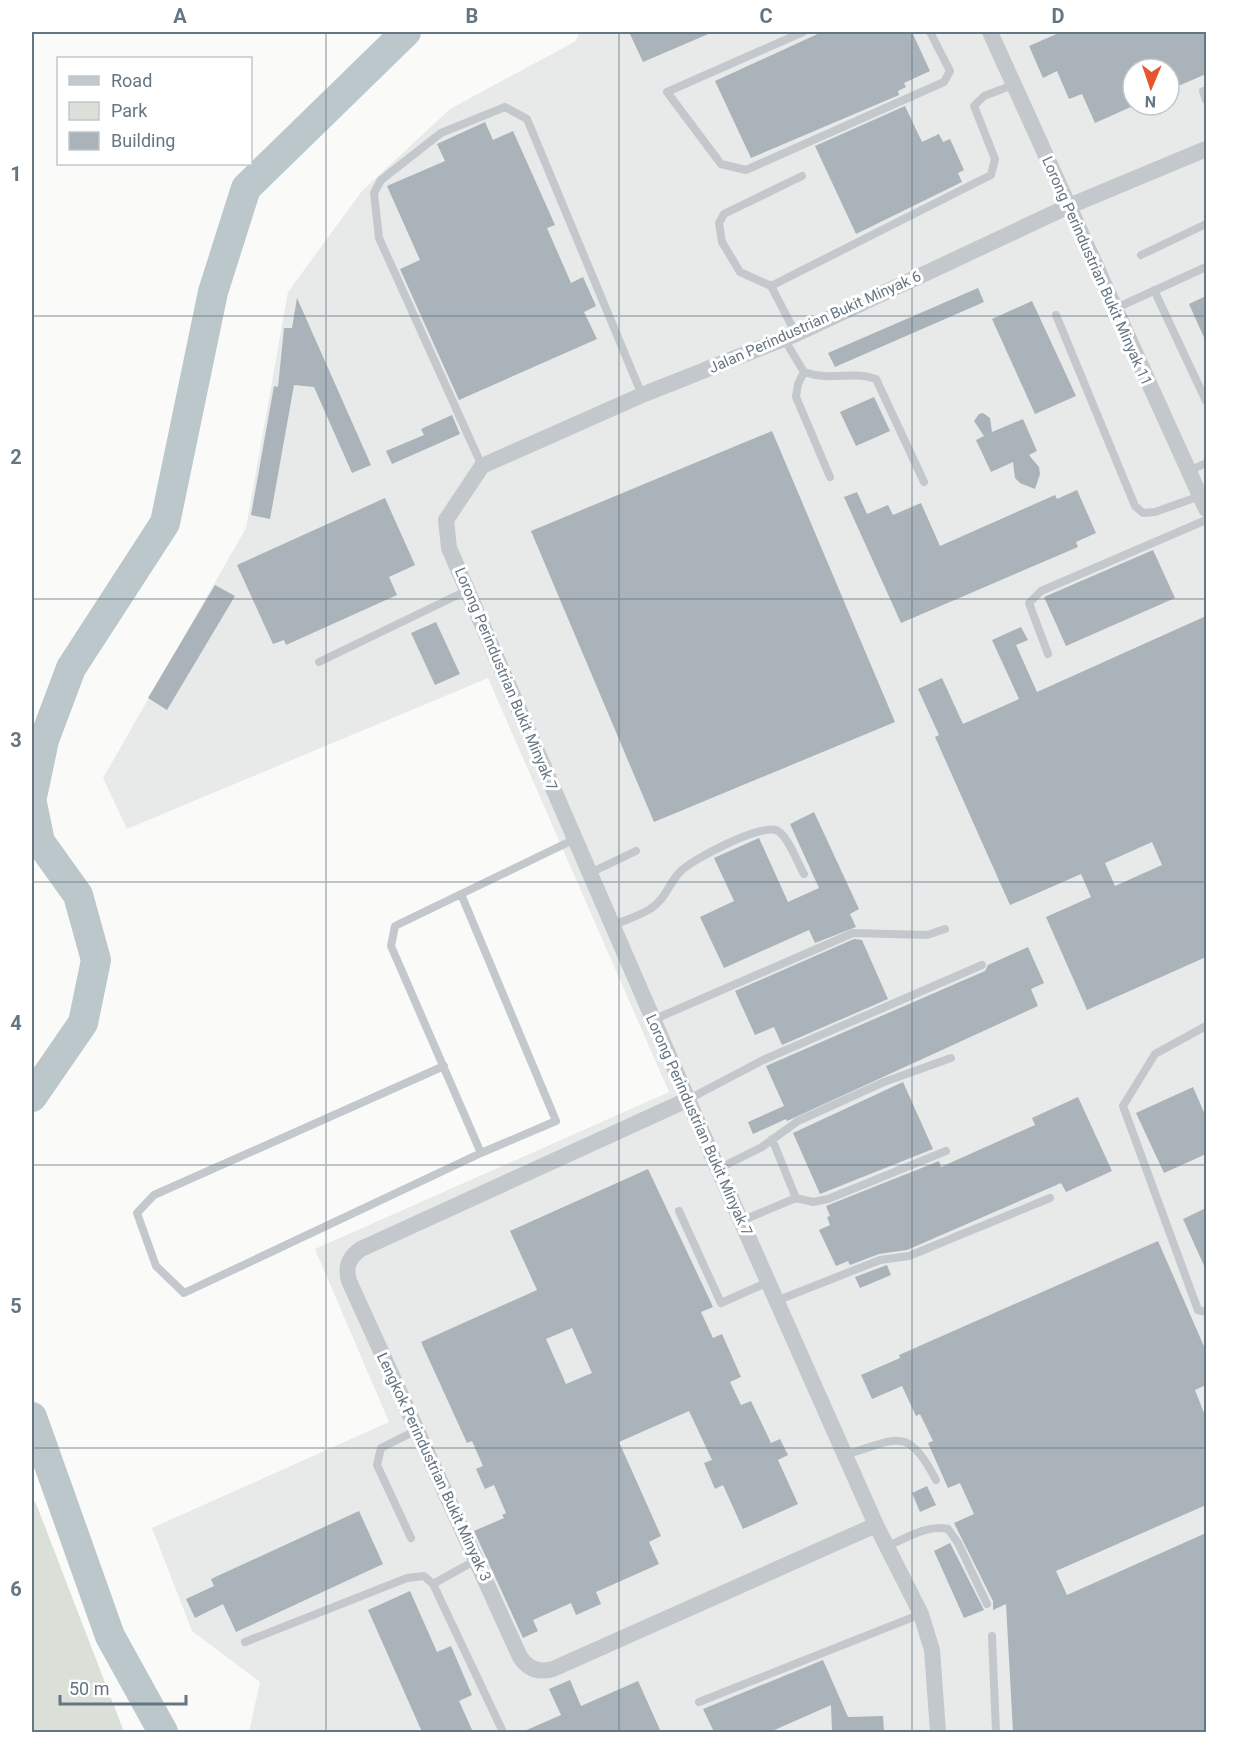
<svg xmlns="http://www.w3.org/2000/svg" width="1238" height="1764" font-family="Roboto,sans-serif">
	<rect width="100%" height="100%" fill="#fafaf8"/>
	<path fill="#e8e9e9" fill-rule="evenodd" d="M579 32H1206V1732H249L260 1682 192 1631 152 1528 389 1422 315 1249 669 1092 488 678 127 829 103 778 246 528 288 292 362 191 450 109 576 41ZM1133 69H1169V105H1133Z"/>
	<path fill="#dadfd7" d="M32 1497 37 1506 124 1732H32Z"/>
	<g fill="none" stroke-linecap="round" stroke-linejoin="round">
		<path stroke="#bbc7cb" stroke-width="30" d="M32 797 44 740 71 668 165 523 213 292 246 188 406 32
			M32 803 40 842 78 895 96 960 83 1023 32 1097
			M32 1417 110 1636 163 1732"/>
	</g>
	<path fill="#aab3b9" fill-rule="evenodd" d="M629 32H713L643 62Z
		M822 32H912L930 71 904 83 906 87 898 91 899 95 751 158 715 81Z
		M1061 32H1206V74L1169 90V69H1133V106L1095 123 1082 94 1069 99 1057 71 1043 78 1029 46Z
		M905 106 922 142 939 134 943 142 950 139 964 170 958 173 962 182 856 234 815 146Z
		M485 122 493 140 513 131 555 225 547 228 571 283 583 277 596 306 584 312 597 339 459 400 400 269 420 260 387 186 445 161 437 144Z
		M978 288 984 302 835 367 828 353Z
		M1206 296V342L1189 304Z
		M297 298 371 465 352 473 314 387 294 385 270 519 251 515 274 386 278 387 284 328H292Z
		M1032 301 1076 396 1035 414 992 319Z
		M874 397 890 431 856 446 840 412Z
		M983 413 990 418 992 432 1023 419 1037 451 1029 455 1039 467 1040 474 1035 489 1020 483 1015 478 1013 462 991 472 976 440 984 436 974 421 979 414Z
		M452 415 460 434 392 464 386 451 424 435 421 429Z
		M772 431 895 722 654 822 531 531Z
		M1077 490 1096 533 1076 542 1078 547 901 623 844 497 857 492 867 514 888 505 893 515 921 503 940 546 1055 495 1057 499Z
		M385 498 415 565 389 577 397 595 286 645 284 640 273 644 237 565Z
		M1153 550 1175 598 1066 646 1044 597Z
		M215 585 235 596 167 710 148 698Z
		M1206 616V957L1087 1010 1046 917 1091 897 1081 874 1010 905 935 737 939 735 918 689 942 678 963 724 1019 699 992 640 1021 627 1028 640 1016 645 1037 692ZM1152 842 1162 865 1115 886 1105 863Z
		M436 622 460 674 435 685 411 633Z
		M814 812 859 909 850 914 856 927 815 943 809 930 724 968 700 917 734 901 714 858 759 838 788 902 819 888 790 824Z
		M854 939 862 940 888 999 782 1045 774 1027 755 1035 735 991Z
		M1028 947 1044 983 1031 989 1038 1006 787 1121 786 1119 753 1134 748 1122 784 1106 766 1066 985 971 988 965Z
		M903 1082 933 1149 820 1194 793 1133Z
		M1193 1087 1206 1117V1154L1164 1173 1136 1113Z
		M1078 1097 1112 1171 1066 1192 1061 1183 907 1250 879 1254 850 1265 848 1261 836 1266 819 1230 830 1225 827 1217 830 1216 826 1206 939 1161 941 1167 1035 1125 1032 1118Z
		M648 1169 713 1307 701 1312 713 1338 722 1334 741 1377 730 1382 741 1405 751 1401 771 1443 780 1439 788 1455 778 1460 798 1504 743 1529 723 1485 715 1489 704 1463 712 1460 689 1411 619 1442 661 1536 649 1542 659 1564 596 1592 601 1604 576 1615 571 1603 533 1620 538 1631 523 1638 474 1531 504 1518 502 1515 506 1513 494 1485 485 1489 476 1469 483 1466 472 1441 467 1443 421 1342 537 1290 510 1231ZM572 1328 592 1373 566 1384 546 1339Z
		M1206 1208V1270L1183 1219Z
		M1158 1241 1206 1351V1385L1195 1390 1206 1418V1505L1056 1571 1067 1595 1206 1533V1732H1013L1006 1604 993 1610V1601L954 1523 974 1514 960 1483 948 1488 928 1443 933 1441 920 1414 916 1416 902 1386 872 1399 861 1375 900 1358 899 1355Z
		M887 1265 891 1275 860 1288 855 1277Z
		M927 1486 936 1505 920 1512 912 1493Z
		M359 1511 383 1564 236 1632 223 1604 195 1618 186 1599 214 1586 211 1579Z
		M950 1543 984 1610 964 1618 934 1551Z
		M410 1591 437 1652 451 1646 472 1695 459 1701 473 1732H422L368 1610Z
		M823 1660 848 1717 883 1716 884 1731 832 1732 831 1705 770 1732H714L703 1709Z
		M570 1680 581 1706 638 1681 661 1732H522L561 1715 549 1689Z"/>
	<g fill="none" stroke-linecap="round" stroke-linejoin="round">
		<path stroke="#c3c8cc" stroke-width="8" d="M803 32 667 92 721 164 746 170 944 82 950 71 930 32
			M1203 91 1206 100
			M1141 255 1206 224
			M771 286 991 175 995 159 974 106 984 96 1013 85
			M1154 290 1206 401
			M1114 309 1206 267
			M1056 315 1135 506 1143 513 1155 512 1200 496
			M796 334 771 286 740 272 722 242 719 223 724 214 802 176
			M784 339 804 372 798 384 796 397 830 477
			M804 372C833 382 850 370 876 379L924 482
			M482 466 379 238 374 193 381 180 441 133 505 107 527 119 642 395
			M1189 471 1206 463
			M1048 654 1029 603 1041 591 1206 520
			M319 662 468 590
			M590 873 636 851
			M612 926C625 920 639 916 650 909 665 900 668 885 679 873 690 860 763 822 778 831 789 838 797 862 804 874
			M653 1020 853 933 927 935 945 929
			M1206 1026 1155 1054 1123 1106 1198 1310 1206 1312
			M444 1066 154 1195 137 1213 156 1266 184 1293 481 1153 556 1121 461 894
			M687 1100 763 1060 982 965
			M772 1139 796 1198
			M481 1153 391 946 395 926 575 839
			M718 1169 762 1147 798 1121 884 1082 951 1058
			M679 1211 721 1303 768 1282
			M741 1221 796 1198 813 1202 828 1199 946 1151
			M776 1301 880 1260 909 1256 1050 1198
			M845 1455C898 1439 907 1425 936 1480
			M411 1538 377 1465 381 1448 417 1430
			M886 1547C905 1539 927 1524 948 1529L958 1543 987 1604
			M433 1584 503 1732
			M992 1636 996 1732
			M245 1642 407 1578 424 1576 433 1584 476 1560
			M699 1702 921 1614"/>
		<path stroke="#c3c8cc" stroke-width="16" d="M990 32 1206 509
			M687 1100 361 1249C349 1257 345 1267 349 1281L520 1657C528 1669 539 1673 553 1669L876 1525
			M938 1732 932 1650 921 1614 876 1525 718 1169 449 548 446 520 482 466 642 395 796 334 1067 207 1206 149"/>
	</g>
	<path fill="none" stroke="#657683" stroke-width="1.5" stroke-opacity="0.55" d="M326 32V1732M619 32V1732M912 32V1732M32 316H1206M32 599H1206M32 882H1206M32 1165H1206M32 1448H1206"/>
	<g text-anchor="middle" stroke-width="6" stroke-linejoin="round" paint-order="stroke">
		<g font-size="15" fill="#657683" stroke="#fff">
			<text transform="translate(1097 271) rotate(66)" y="5">Lorong Perindustrian Bukit Minyak 11</text>
			<text transform="translate(815 322) rotate(-24)" y="5">Jalan Perindustrian Bukit Minyak 6</text>
			<text transform="translate(506 679) rotate(67)" y="5">Lorong Perindustrian Bukit Minyak 7</text>
			<text transform="translate(699 1125) rotate(66)" y="5">Lorong Perindustrian Bukit Minyak 7</text>
			<text transform="translate(434 1467) rotate(65)" y="5">Lengkok Perindustrian Bukit Minyak 3</text>
		</g>
	</g>
	<rect width="1238" height="1764" fill="none" stroke="#ffffff" stroke-width="66"/>
	<rect x="57" y="57" width="195" height="108" fill="#ffffff" stroke="#c1c8cd" stroke-width="1.5"/>
	<rect x="69" y="76" width="30" height="9" fill="#c3c8cc" stroke="#c1c8cd" stroke-width="1.5"/>
	<text x="111" y="87" font-size="18" fill="#657683">Road</text>
	<rect x="69" y="102" width="30" height="18" fill="#dadfd7" stroke="#c1c8cd" stroke-width="1.5"/>
	<text x="111" y="117" font-size="18" fill="#657683">Park</text>
	<rect x="69" y="132" width="30" height="18" fill="#aab3b9" stroke="#c1c8cd" stroke-width="1.5"/>
	<text x="111" y="147" font-size="18" fill="#657683">Building</text>
	<g transform="translate(1151 87) rotate(182)"><circle r="28" fill="#ffffff" stroke="#c1c8cd" stroke-width="1.5"/>
	<path d="M0-4.5L10 22L0 15L-10 22Z" fill="#e4572e"/>
	<text y="-9" font-size="16" font-weight="bold" text-anchor="middle" fill="#657683">N</text>
	</g>
	<path d="M60 1695v9h126v-9" fill="none" stroke="#657683" stroke-width="3"/>
	<text x="69" y="1695" font-size="18" fill="#657683" stroke="#ffffff" stroke-width="4.5" paint-order="stroke">50 m</text>
	<rect x="33" y="33" width="1172" height="1698" fill="none" stroke="#657683" stroke-width="2"/>
	<g font-size="20" text-anchor="middle" font-weight="bold" fill="#657683">
		<text x="180" y="23">A</text>
		<text x="472" y="23">B</text>
		<text x="766" y="23">C</text>
		<text x="1058" y="23">D</text>
		<text x="16" y="181">1</text>
		<text x="16" y="464">2</text>
		<text x="16" y="747">3</text>
		<text x="16" y="1030">4</text>
		<text x="16" y="1313">5</text>
		<text x="16" y="1596">6</text>
	</g>
</svg>
